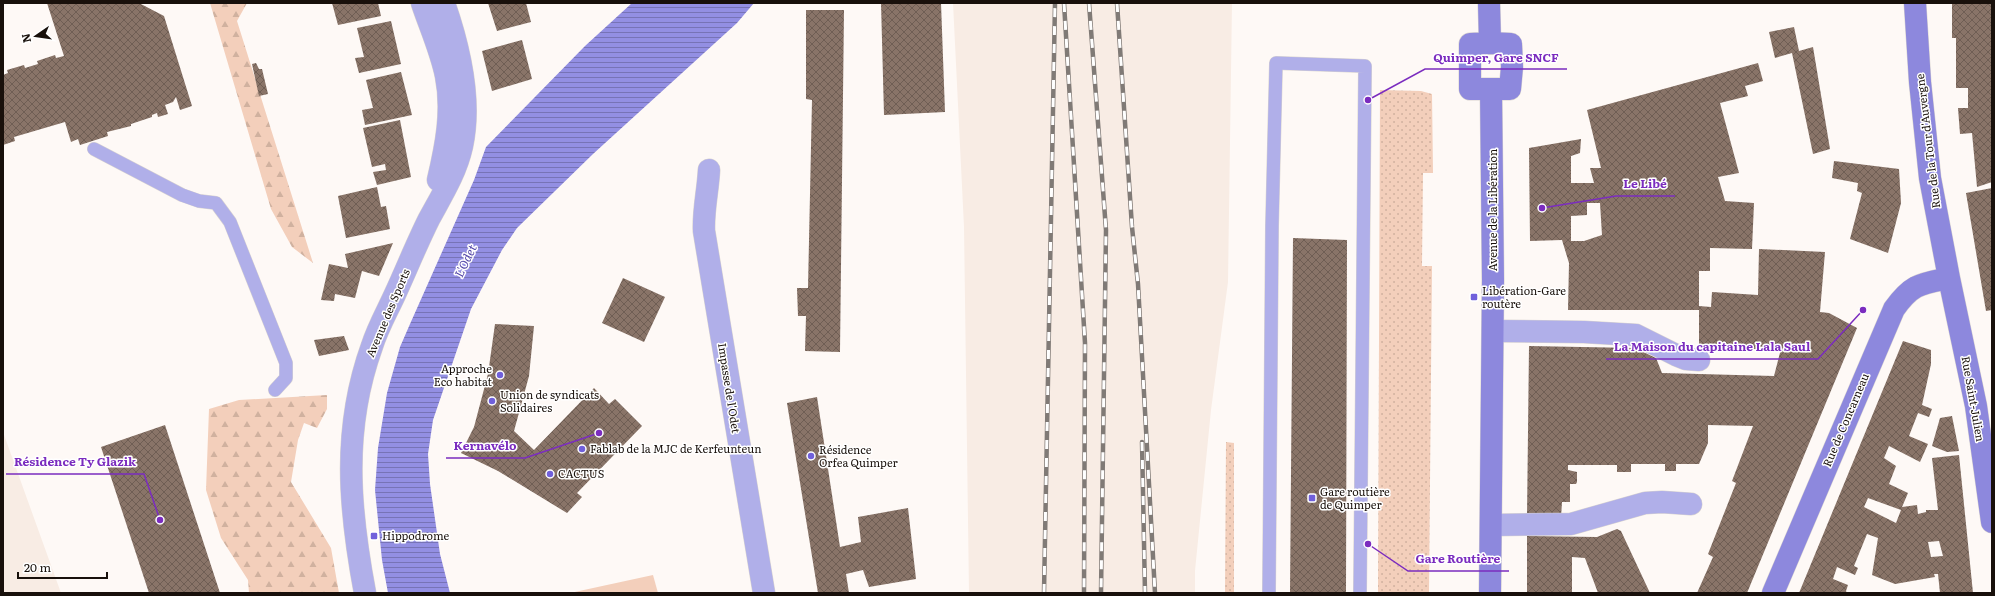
<svg xmlns="http://www.w3.org/2000/svg" width="1995" height="596" font-family="Literata,serif">
	<defs>
		<pattern id="green-dots" width="8" height="8" patternUnits="userSpaceOnUse"><rect width="8" height="8" fill="#f3cfbb"/><path d="M2 2h.1M6 6h.1" fill="none" stroke="#d0b19f" stroke-width="1.8" stroke-linecap="round"/></pattern>
		<pattern id="forest-firs" width="22" height="20" patternUnits="userSpaceOnUse"><rect width="22" height="20" fill="#f3cfbb"/><path d="M5 1l3.5 6h-7zM16 11l3.5 6h-7z" fill="#d0b19f"/></pattern>
		<pattern id="water-rules" width="6" height="5" patternUnits="userSpaceOnUse"><rect width="6" height="5" fill="#938fe3"/><path d="M0 2.5h6" fill="none" stroke="#7773b6"/></pattern>
		<pattern id="building-cross-hatch" width="8" height="8" patternUnits="userSpaceOnUse"><rect width="8" height="8" fill="#897468"/><path d="M0 0l8 8M0 8l8-8" fill="none" stroke="#6f5e54"/></pattern>
	</defs>
	<rect width="100%" height="100%" fill="#fef9f6"/>
	<path fill="#f8ece4" d="M953 3H1232L1228 282 1211 410 1195 571V593H969L964 227Z
		M3 432 61 593H3Z"/>
	<path fill="url(#green-dots)" d="M1380 90 1421 91 1432 94 1433 173H1423L1422 266H1432L1429 593H1378Z
		M1226 442 1234 443V593H1225Z"/>
	<path fill="url(#forest-firs)" d="M210 3H247L237 21 313 263 292 247 271 209Z
		M327 395V409L317 428 304 423 298 440 291 482 331 548 339 593H249L248 580 221 538 206 490 209 409 239 400Z"/>
	<path fill="#f3cfbb" d="M653 575 658 593H570Z"/>
	<path fill="url(#water-rules)" d="M632 3H754L737 23 593 154 517 228 502 250 471 309 433 420 428 454 430 484 440 554 450 593H388L382 560 375 490 378 448 387 393 400 347 410 324 474 180 486 147 585 46Z"/>
	<path fill="url(#building-cross-hatch)" fill-rule="evenodd" d="M47 3H139L164 16 192 106 180 110 176 97 173 102 165 105 168 114 158 117 157 113 152 115V117L131 124V126L107 132 108 136 80 145 78 139 71 142 65 122 14 137 15 141 3 145V75L8 73 7 70 24 65 25 68 38 64 37 61 55 55 56 58 64 56Z
		M332 3H378L381 16 338 25Z
		M488 3H526L531 22 497 31Z
		M881 3H941L945 112 884 115Z
		M1952 3H1992V182L1977 187 1972 133 1960 134 1958 108H1968V88H1956V38H1952Z
		M806 10H844L840 352 805 351 806 316H798L797 288H808L812 100 806 99Z
		M391 21 401 64 359 73 355 58 364 57 357 28Z
		M1794 27 1799 51 1813 47 1830 149 1813 154 1792 53 1775 58 1769 32Z
		M522 40 532 79 492 91 482 51Z
		M256 63 259 69H262L268 94 259 96 252 64Z
		M1758 63 1763 81 1745 86 1748 96 1720 103 1739 173 1718 177 1725 201 1754 203 1752 249 1710 248V271H1699V306L1711 307 1712 292 1758 295 1759 249 1825 252 1820 312 1829 313 1857 328 1747 593H1697L1713 557 1708 554 1736 483 1732 481 1753 426 1708 425V443L1699 464H1676V471H1665V464H1631V472H1617V465H1568V470L1577 472V482L1576 484H1570V502H1562L1561 518 1527 517 1529 346 1635 348 1656 358 1662 373 1774 376 1781 349H1699V310H1568L1569 263 1562 240 1530 241 1529 148 1581 139 1580 153 1571 156V183H1594L1590 168H1601L1587 110ZM1587 203H1600L1602 235 1584 241H1571V216L1587 215Z
		M401 72 412 115 365 125 362 110 373 108 366 80Z
		M400 120 411 177 377 185 373 172 386 170 385 164 372 167 363 128Z
		M1834 161 1899 169 1901 203 1888 253 1850 239 1862 193 1857 191 1858 183 1832 178Z
		M377 187 381 207 386 206 390 229 346 238 338 196Z
		M1992 188V310L1986 311 1966 193Z
		M1293 238 1347 240 1346 593H1290Z
		M393 243 379 276 362 271 355 298 335 294 334 301 321 300 329 264 348 268 345 254Z
		M623 278 665 297 644 342 602 323Z
		M495 324 534 326 529 376 514 431 534 450 594 388 609 404 615 399 642 426 577 493 582 497 567 513 498 471 461 453 474 427 488 374Z
		M344 336 349 350 319 356 314 340Z
		M1903 341 1931 350V364L1922 405 1932 409 1929 417 1918 413 1909 436 1928 444 1920 462 1889 446 1884 458 1896 466 1889 484 1908 493 1902 507 1917 505 1918 514 1926 512V510H1938L1932 458 1959 455 1973 593H1940L1938 574H1934L1935 577 1895 584 1872 575 1878 538 1867 534 1854 566 1858 568 1855 575 1837 567 1833 579 1848 585 1846 591 1847 593H1799ZM1868 498 1901 510 1896 523 1864 507ZM1939 541 1943 556 1931 557 1928 542Z
		M817 397 840 547 861 542 858 517 908 508 916 579 869 587 863 570 846 574 849 593H818L787 403Z
		M1952 416 1959 451 1947 452 1932 446 1940 418Z
		M165 425 220 593H149L101 447Z
		M1617 529 1621 531 1650 593H1598L1585 558 1572 557V593H1527V536L1597 537Z"/>
	<g fill="none" stroke-linecap="round" stroke-linejoin="round">
		<defs>
			<path id="lane" d="M94 149 182 195 199 201 216 203 230 222 286 363V378L275 390
				M1269 593 1272 226 1276 63 1365 66 1360 593"/>
			<path id="street" d="M422 3C430 27 441 51 446 76 453 111 446 146 438 180
				M709 170C708 191 703 210 704 231L764 593
				M1493 331 1584 332 1636 335 1676 355 1686 359 1699 360
				M1492 525 1571 524 1645 503 1662 502 1691 504
				M365 593C349 508 342 429 372 346 378 327 388 310 396 292 407 268 417 243 429 219 442 195 456 173 462 146 472 100 459 46 444 3"/>
			<path id="secondary" d="M1489 3 1490 43
				M1915 3 1920 82 1930 178 1949 278 1976 406 1992 522
				M1490 43 1511 44 1512 67 1510 89H1470V44Z
				M1490 593 1493 280 1491 90
				M1773 593 1894 309C1912 284 1920 284 1949 278"/>
		</defs>
		<use href="#lane" stroke="#d9d4d0" stroke-width="14"/>
		<use href="#street" stroke="#d9d4d0" stroke-width="23"/>
		<use href="#secondary" stroke="#d9d4d0" stroke-width="23"/>
		<use href="#lane" stroke="#b0afe9" stroke-width="13"/>
		<use href="#street" stroke="#b0afe9" stroke-width="22"/>
		<use href="#secondary" stroke="#8d88dd" stroke-width="22"/>
		<defs>
			<path id="rail" d="M1064 3 1085 343 1084 593
				M1089 3 1106 230 1101 593
				M1117 3 1132 227 1138 284 1155 593
				M1142 442 1145 593
				M1044 593 1055 3"/>
		</defs>
		<use href="#rail" stroke="#807a76" stroke-width="4.5"/>
		<use href="#rail" stroke="#fff" stroke-width="3" stroke-dasharray="9" stroke-linecap="butt"/>
	</g>
	<g fill="#7060db" stroke="#fff" stroke-width="1.5">
		<rect x="1470" y="293" width="8" height="8" rx="2"/>
		<circle cx="500" cy="375" r="4"/>
		<circle cx="492" cy="401" r="4"/>
		<circle cx="582" cy="449" r="4"/>
		<circle cx="811" cy="456" r="4"/>
		<circle cx="550" cy="474" r="4"/>
		<rect x="1308" y="494" width="8" height="8" rx="2"/>
		<rect x="370" y="532" width="8" height="8" rx="2"/>
	</g>
	<g text-anchor="middle" stroke-width="3" stroke-linejoin="round" paint-order="stroke">
		<g font-size="11" fill="#18100b" stroke="#fff">
			<text transform="translate(1928 141) rotate(-97)" y="4">Rue de la Tour d'Auvergne</text>
			<text transform="translate(1493 210) rotate(-90)" y="4">Avenue de la Libération</text>
			<text transform="translate(388 313) rotate(-67)" y="4">Avenue des Sports</text>
			<text transform="translate(729 388) rotate(81)" y="4">Impasse de l'Odet</text>
			<text transform="translate(1973 399) rotate(80)" y="4">Rue Saint-Julien</text>
			<text transform="translate(1846 420) rotate(-67)" y="4">Rue de Concarneau</text>
		</g>
		<g font-size="11" fill="#18100b" stroke="#fff" text-anchor="start">
			<text x="1482" y="295">Libération-Gare<tspan x="1482" dy="13">routère</tspan></text>
			<text x="492" y="373" text-anchor="end">Approche<tspan x="492" dy="13">Eco habitat</tspan></text>
			<text x="500" y="399">Union de syndicats<tspan x="500" dy="13">Solidaires</tspan></text>
			<text x="590" y="453">Fablab de la MJC de Kerfeunteun</text>
			<text x="819" y="454">Résidence<tspan x="819" dy="13">Orfea Quimper</tspan></text>
			<text x="558" y="478">CACTUS</text>
			<text x="1320" y="496">Gare routière<tspan x="1320" dy="13">de Quimper</tspan></text>
			<text x="382" y="540">Hippodrome</text>
		</g>
		<g font-size="12" font-style="italic" fill="#5144a6" stroke="#fff">
			<text transform="translate(466 261) rotate(-64)" y="4">L'Odet</text>
		</g>
	</g>
	<path fill="none" stroke="#7b2cbf" stroke-width="1.5" d="M1368 100L1425 69H1567M1542 208L1616 196H1675M1863 310L1818 359H1606M599 433L525 458H446M160 520L144 474H6M1368 544L1408 571H1509"/>
	<g fill="#7b2cbf" stroke="#fff" stroke-width="1.5">
		<circle cx="1368" cy="100" r="4"/>
		<circle cx="1542" cy="208" r="4"/>
		<circle cx="1863" cy="310" r="4"/>
		<circle cx="599" cy="433" r="4"/>
		<circle cx="160" cy="520" r="4"/>
		<circle cx="1368" cy="544" r="4"/>
	</g>
	<g font-size="12" text-anchor="middle" font-weight="bold" fill="#7b2cbf" stroke="#fff" stroke-width="3" stroke-linejoin="round" paint-order="stroke">
		<text x="1496" y="62">Quimper, Gare SNCF</text>
		<text x="1645" y="188">Le Libé</text>
		<text x="1712" y="351">La Maison du capitaine Lala Saul</text>
		<text x="485" y="450">Kernavélo</text>
		<text x="75" y="466">Résidence Ty Glazik</text>
		<text x="1458" y="563">Gare Routière</text>
	</g>
	<rect width="1995" height="596" fill="none" stroke="#18100b" stroke-width="8"/>
	<g transform="translate(36 36) rotate(257)" stroke="#ffffff" stroke-width="3" paint-order="stroke">
	<path d="M0-3L7 15L0 10L-7 15Z" fill="#18100b"/>
	<text y="-6" font-size="11" font-weight="bold" text-anchor="middle" fill="#18100b">N</text>
	</g>
	<path d="M18 572v6h89v-6" fill="none" stroke="#18100b" stroke-width="2"/>
	<text x="24" y="572" font-size="12" fill="#18100b" stroke="#ffffff" stroke-width="3" paint-order="stroke">20 m</text>
</svg>
